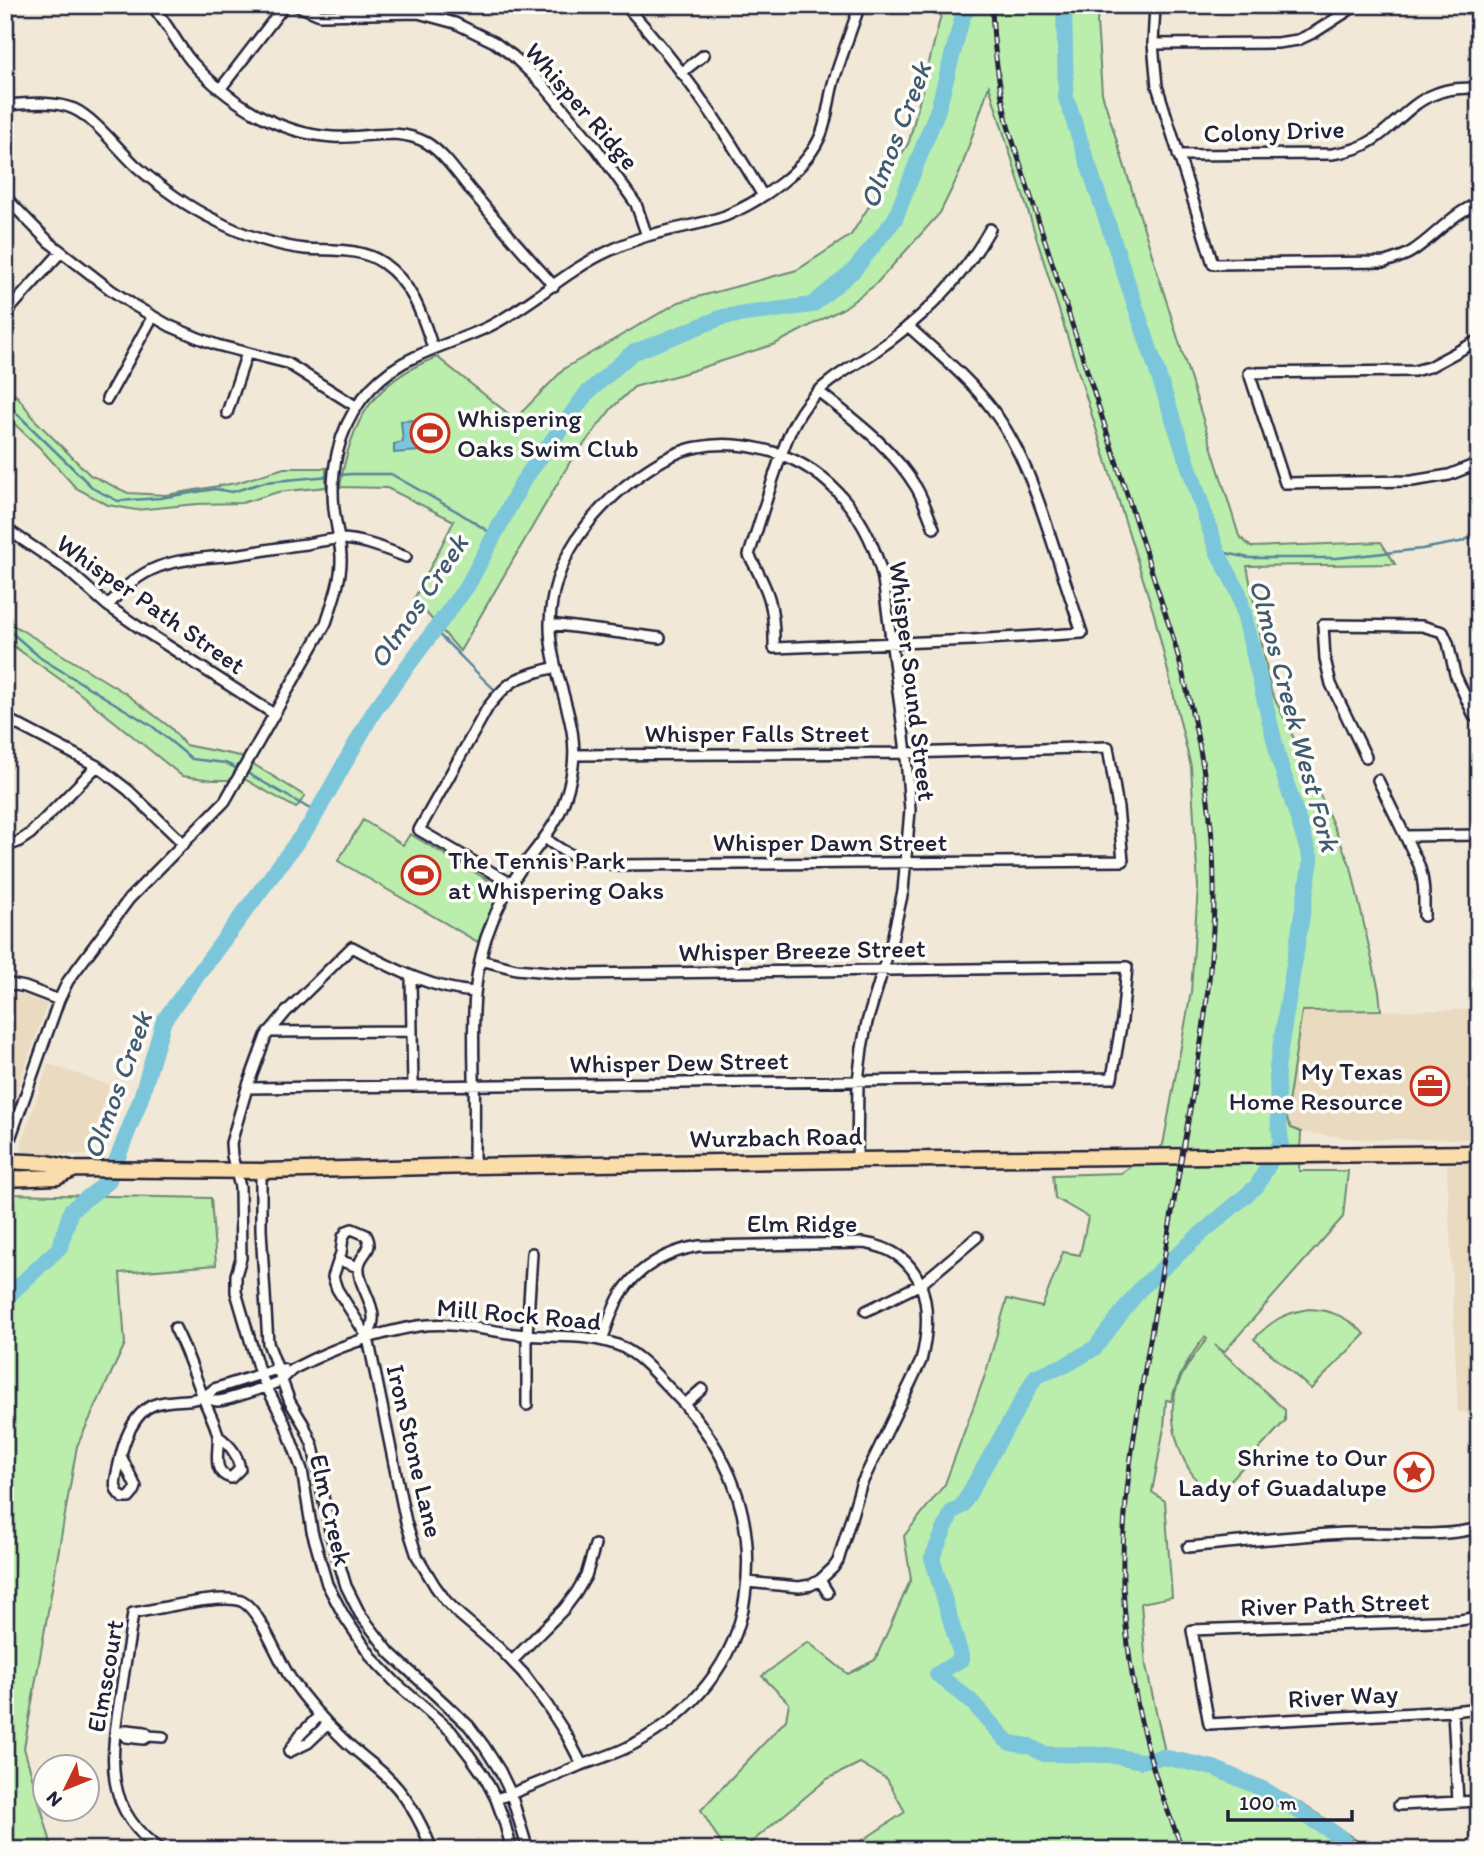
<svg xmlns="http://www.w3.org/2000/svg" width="1484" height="1855" font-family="Itim,sans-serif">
	<rect width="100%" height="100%" fill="#f1e8d7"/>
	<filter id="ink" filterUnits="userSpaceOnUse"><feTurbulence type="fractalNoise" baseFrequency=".0143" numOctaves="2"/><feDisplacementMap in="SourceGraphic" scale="14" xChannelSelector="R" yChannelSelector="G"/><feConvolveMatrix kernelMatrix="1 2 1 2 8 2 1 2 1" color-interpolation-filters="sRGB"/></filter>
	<g filter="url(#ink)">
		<path fill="#e9dac0" d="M5 994 26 995 47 1004 5 1124Z
			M1478 1010 1479 1139H1359L1301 1132 1291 1128 1285 1117 1302 1011Z
			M48 1064 109 1085 88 1155 24 1153 21 1146Z
			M1479 1162V1413L1458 1412 1447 1165Z"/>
		<path fill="#bbedad" stroke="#6e8874" stroke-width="2" d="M945 5H1099L1097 22 1102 93 1239 536 1251 547 1381 542 1395 564 1247 566 1271 691 1312 776 1351 867 1379 991 1381 1010 1302 1011 1286 1117 1291 1128 1301 1132 1299 1171H1348L1343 1217 1224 1352 1215 1345 1285 1410V1421L1215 1497C1208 1491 1200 1486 1195 1478 1178 1456 1167 1418 1176 1390 1182 1371 1195 1354 1207 1339L1205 1337C1189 1356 1178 1377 1171 1401L1166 1400 1164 1428 1152 1492 1165 1501 1172 1597 1141 1603 1146 1666 1165 1752C1185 1760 1207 1762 1228 1769 1280 1787 1326 1818 1370 1850H848L905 1812 887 1779 860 1763 827 1779 742 1850H725L701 1810 786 1720 789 1703 762 1676 808 1642 848 1674 875 1660 911 1579 904 1536 945 1484 985 1375 1007 1299 1042 1307 1063 1252 1080 1255 1088 1217 1055 1198 1053 1175 1121 1173 1163 1145 1191 992 1198 887 1191 767 1154 614 989 86 960 172 940 213 875 285 844 308 775 344 682 374 634 387 612 408 570 462 460 651 414 599 454 521 387 488 340 487C350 422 373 381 437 357L515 419 565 368 679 302 797 270 851 235 909 142 940 19Z
			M5 388 18 397 36 421 90 475 128 493 166 495 236 483 284 468H326V487L278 492 242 503 197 504 136 510 108 505 76 488 40 448 5 415Z
			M5 620 125 693 171 728 185 745 240 756 305 796 296 808 246 780H214L182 776 78 692 5 640Z
			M363 820 403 845 410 834 503 889 478 942 338 861Z
			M5 1194 211 1198 216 1265 120 1273 125 1344 77 1446 24 1748 53 1850H5Z
			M1309 1309C1333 1310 1348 1318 1365 1334L1311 1389 1254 1339C1271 1321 1284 1313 1309 1309Z"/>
		<path fill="#7bc6db" stroke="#57849b" stroke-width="2" d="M416 420 419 451 394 453V444L403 442 401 421Z"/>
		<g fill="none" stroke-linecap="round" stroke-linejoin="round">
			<path stroke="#57849b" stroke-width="2.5" d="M5 402 94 489 118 501 160 498 215 489 232 492 265 482 351 474H391L458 512 494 535
				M1217 551 1249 558H1337L1422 549 1460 542 1479 534
				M5 627 42 659 152 726 192 759 225 763 236 768
				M434 630C455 649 473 670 494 689
				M249 774 317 813"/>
			<path stroke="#7bc6db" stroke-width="16" d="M1064 5 1066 98 1217 551 1239 593 1279 760 1311 860 1277 1068 1278 1116 1281 1142 1257 1186 1196 1238 1140 1289 1095 1348 1066 1365 1036 1376 962 1506 952 1512 932 1558 962 1659 937 1674 971 1701 1005 1739 1010 1743 1029 1746 1044 1754 1109 1755 1141 1761 1163 1757 1214 1768 1265 1790 1340 1837 1351 1850
				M5 1299 60 1247 71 1210 108 1182 140 1101 164 1020 311 823 374 711 468 585 523 481 586 394 632 353 723 317 812 305 854 270 895 219 938 109 963 15 972 5"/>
			<defs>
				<path id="minor" d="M151 5C167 22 176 43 191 61 226 101 279 134 333 137 365 139 396 126 427 143 446 155 459 177 474 194 500 225 527 256 554 286
					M296 5 320 15 418 13 455 23 494 42 513 56 544 86 597 149 636 204 647 236
					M625 5C678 62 724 128 763 196
					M1155 5 1153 44 1157 86 1213 264 1385 262C1394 259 1403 257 1411 252 1435 237 1452 213 1479 203
					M1153 44 1277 43 1298 40 1315 32 1357 5
					M681 73 704 55
					M221 88 285 5
					M5 105C27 104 53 100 74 109 94 118 119 150 136 166 160 187 186 206 215 220 240 234 277 246 305 249 331 251 360 247 383 263 413 284 422 315 433 348
					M1178 155 1332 154C1347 152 1360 149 1373 140 1395 126 1410 103 1435 94 1449 88 1464 88 1479 88
					M5 197 49 242 111 290 135 306 170 326 196 337 217 345 287 363 357 407
					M7 312 61 252
					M908 326C938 354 968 377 992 409 1022 449 1037 495 1052 541 1062 572 1072 603 1082 633L972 640 774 648C775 606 769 591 749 555 757 530 765 504 773 479 782 453 789 427 806 405 824 381 849 369 873 353 921 320 962 280 990 229
					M1479 340 1429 367 1414 371 1249 373 1285 483 1412 481 1449 475 1479 463
					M818 391C854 420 892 447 916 487 924 500 928 515 934 528
					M107 399 153 316
					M227 413 247 353
					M5 528 66 569 108 606 137 626 274 714
					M108 606C153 550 192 563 254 552 271 549 289 546 307 544 317 542 328 539 339 539 362 539 385 549 406 557
					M550 624 660 638
					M5 718 97 766 128 790 184 844
					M1366 757 1331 684 1325 659 1323 625 1422 626 1443 632 1448 643 1455 674 1474 716H1479
					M1378 780 1419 865C1425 882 1424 898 1424 916
					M1405 836 1479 835
					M545 838C571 859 585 861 617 865L1123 861 1118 808 1108 747 906 753 574 755
					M5 847 18 842 30 834 97 766
					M512 884 419 830 488 707C511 677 521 676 556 667
					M411 977 413 1086
					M5 983 25 987 59 1000
					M475 992C428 988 393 968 352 947L286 1012 266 1036 247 1088 231 1143 232 1156 240 1187 241 1258 236 1275V1292L260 1374 284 1421 302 1470 312 1531 327 1584 344 1616 373 1659 397 1684 451 1731 470 1756 484 1776 496 1799 504 1821 512 1850
					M268 1032 412 1031
					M247 1088 1112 1078 1122 1020 1127 967 572 974 516 969 480 960
					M5 1153 59 1000 68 981 129 899 225 801 326 623C333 601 342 579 341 556 340 540 336 525 334 509 330 471 338 431 362 399 396 354 441 349 488 327 531 306 565 271 609 251 624 244 641 237 658 233 680 227 703 224 725 216 761 201 808 170 822 132 828 115 829 97 834 80 842 55 851 30 860 5
					M474 1166C474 1136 475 1105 474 1075 473 1023 471 971 492 922 500 902 511 883 523 866 535 850 548 835 557 818 564 805 568 791 571 777 584 725 549 676 550 624 551 560 591 510 641 474 658 462 678 450 698 447 723 442 749 445 773 452 832 470 870 521 883 579L905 744 910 810 903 891 892 940 867 1022 862 1048 858 1081 857 1160
					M261 1171V1230L268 1343 290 1402 304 1425 313 1446 331 1536 346 1586 360 1614 390 1653 469 1726 484 1746 500 1771 511 1794 528 1850
					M339 1260 358 1267
					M866 1311 921 1284 977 1237
					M175 1328C188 1353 196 1379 206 1405 210 1414 216 1425 218 1436 220 1451 210 1472 231 1478L240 1469C237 1453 230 1445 218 1436
					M368 1338C370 1331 374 1323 373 1316 372 1299 357 1282 359 1266 361 1252 375 1251 366 1235L352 1229 347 1231 343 1237 341 1253 333 1277 337 1289 368 1338 406 1522 417 1556 435 1586 446 1601 460 1615 499 1648 523 1673 547 1705 567 1736 582 1765
					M602 1340C608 1325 612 1308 621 1294 638 1267 668 1251 699 1246L864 1243C927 1253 934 1308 921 1361L861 1485 838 1561 833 1568 820 1580 811 1585 799 1587 747 1582
					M203 1398 214 1389 277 1369H283
					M685 1404 702 1389
					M527 1405V1335L532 1253
					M121 1456 136 1487 134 1492 129 1498H123C111 1489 116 1478 119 1464 123 1443 133 1411 156 1404 166 1401 176 1401 187 1400 193 1400 199 1397 205 1398 209 1398 213 1401 217 1401 224 1401 234 1397 241 1395 252 1391 272 1386 281 1380 287 1376 289 1371 295 1368 334 1348 375 1333 418 1326 452 1321 483 1330 516 1334 551 1339 586 1332 620 1346 639 1355 653 1371 667 1386 726 1444 757 1514 745 1597 736 1663 690 1715 634 1744 616 1754 595 1760 576 1767 550 1778 523 1790 496 1799
					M1188 1547C1240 1542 1292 1536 1344 1533 1389 1531 1435 1539 1479 1528
					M820 1580 828 1593
					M1479 1617 1460 1620 1192 1630 1209 1724 1453 1711 1479 1708
					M512 1661 564 1609 576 1593 586 1576 595 1545
					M1453 1711 1458 1802
					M320 1715 300 1735 289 1752 308 1743 328 1724
					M120 1733 127 1730 145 1732 149 1736
					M123 1733 126 1737 144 1739 149 1736 163 1737
					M1399 1805 1479 1801
					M161 1850C104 1811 110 1759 120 1699 124 1670 129 1642 133 1613 155 1610 226 1592 243 1602 261 1612 278 1660 291 1679 306 1701 324 1721 343 1739 356 1752 371 1762 384 1774 407 1795 421 1821 432 1850"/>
				<path id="primary" d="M5 1161 48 1163 75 1169 261 1171 474 1166 857 1160 1479 1153
					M5 1179 57 1177 75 1169"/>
			</defs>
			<use href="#minor" stroke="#22223b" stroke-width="14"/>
			<use href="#primary" stroke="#22223b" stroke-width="19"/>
			<use href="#minor" stroke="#fdfcf7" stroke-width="9"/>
			<use href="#primary" stroke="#fbddab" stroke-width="14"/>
			<defs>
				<path id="rail" d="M992 5C993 46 999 86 1008 126L1172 634C1197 722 1216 812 1214 903 1212 988 1197 1072 1182 1155 1170 1222 1159 1290 1147 1357 1134 1432 1121 1508 1123 1585 1126 1648 1136 1713 1155 1774 1163 1800 1173 1825 1183 1850"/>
			</defs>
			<use href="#rail" stroke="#22223b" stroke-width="5"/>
			<use href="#rail" stroke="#fdfcf7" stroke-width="2.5" stroke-dasharray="8" stroke-linecap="butt"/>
		</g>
	</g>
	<defs>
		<symbol id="stadium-ring" viewBox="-11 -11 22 22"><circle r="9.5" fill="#fdfcf7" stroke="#c8321e" stroke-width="1.5"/><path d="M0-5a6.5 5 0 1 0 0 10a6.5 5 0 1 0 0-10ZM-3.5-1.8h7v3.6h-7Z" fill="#c8321e"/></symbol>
		<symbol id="office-ring" viewBox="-11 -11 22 22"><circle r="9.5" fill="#fdfcf7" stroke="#c8321e" stroke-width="1.5"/><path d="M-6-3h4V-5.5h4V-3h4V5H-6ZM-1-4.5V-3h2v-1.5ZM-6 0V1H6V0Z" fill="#c8321e"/></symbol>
		<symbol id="sight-ring" viewBox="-11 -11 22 22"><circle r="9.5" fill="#fdfcf7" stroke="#c8321e" stroke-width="1.5"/><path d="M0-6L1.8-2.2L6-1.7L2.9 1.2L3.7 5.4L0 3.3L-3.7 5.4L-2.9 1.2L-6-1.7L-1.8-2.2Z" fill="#c8321e"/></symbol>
	</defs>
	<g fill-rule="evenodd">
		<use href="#stadium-ring" x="408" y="411" width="44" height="44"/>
		<use href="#stadium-ring" x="399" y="853" width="44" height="44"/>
		<use href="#office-ring" x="1408" y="1064" width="44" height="44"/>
		<use href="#sight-ring" x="1392" y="1450" width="44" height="44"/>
	</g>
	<g text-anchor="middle" stroke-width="7" stroke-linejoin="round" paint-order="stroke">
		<g font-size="26" fill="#22223b" stroke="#fdfcf7">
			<text transform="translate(582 106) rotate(49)" y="9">Whisper Ridge</text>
			<text transform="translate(1274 131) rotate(-2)" y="9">Colony Drive</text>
			<text transform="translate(151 604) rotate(35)" y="9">Whisper Path Street</text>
			<text transform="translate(913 681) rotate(83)" y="9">Whisper Sound Street</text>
			<text x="757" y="742">Whisper Falls Street</text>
			<text x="830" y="851">Whisper Dawn Street</text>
			<text transform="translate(802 950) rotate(-1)" y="9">Whisper Breeze Street</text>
			<text transform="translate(679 1062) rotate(-1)" y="9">Whisper Dew Street</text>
			<text transform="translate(776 1137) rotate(-1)" y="9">Wurzbach Road</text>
			<text x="802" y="1232">Elm Ridge</text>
			<text transform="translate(519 1314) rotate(5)" y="9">Mill Rock Road</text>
			<text transform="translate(415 1451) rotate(77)" y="9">Iron Stone Lane</text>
			<text transform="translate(331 1510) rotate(77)" y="9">Elm Creek</text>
			<text transform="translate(1335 1604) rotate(-2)" y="9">River Path Street</text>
			<text transform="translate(105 1676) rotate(-80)" y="9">Elmscourt</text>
			<text transform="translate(1343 1696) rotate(-3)" y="9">River Way</text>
		</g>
		<g font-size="26" fill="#22223b" stroke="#fdfcf7" text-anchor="start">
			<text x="457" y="427">Whispering<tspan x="457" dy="30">Oaks Swim Club</tspan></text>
			<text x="448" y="869">The Tennis Park<tspan x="448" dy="30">at Whispering Oaks</tspan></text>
			<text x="1403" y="1080" text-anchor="end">My Texas<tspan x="1403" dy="30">Home Resource</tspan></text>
			<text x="1387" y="1466" text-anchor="end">Shrine to Our<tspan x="1387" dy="30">Lady of Guadalupe</tspan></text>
		</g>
		<g font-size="28" font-style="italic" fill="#415b73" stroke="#fdfcf7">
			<text transform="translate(895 135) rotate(-69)" y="10">Olmos Creek</text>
			<text transform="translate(418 601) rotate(-56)" y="10">Olmos Creek</text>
			<text transform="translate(1295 715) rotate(75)" y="10">Olmos Creek West Fork</text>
			<text transform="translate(117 1085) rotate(-70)" y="10">Olmos Creek</text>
		</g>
	</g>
	<rect width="1484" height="1855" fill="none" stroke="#fdfcf7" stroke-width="28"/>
	<rect x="14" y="14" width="1456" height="1827" fill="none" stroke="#22223b" stroke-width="2.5" filter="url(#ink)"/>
	<g transform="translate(66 1788) rotate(227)"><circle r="33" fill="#fdfcf7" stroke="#a5a5ac" stroke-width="2"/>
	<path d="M0-5L12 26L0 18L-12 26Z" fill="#c8321e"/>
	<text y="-10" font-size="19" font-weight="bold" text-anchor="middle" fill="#22223b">N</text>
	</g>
	<path d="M1228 1810v10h124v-10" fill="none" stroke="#22223b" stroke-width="3.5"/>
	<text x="1239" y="1810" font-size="21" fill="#22223b" stroke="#fdfcf7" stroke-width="5" paint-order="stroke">100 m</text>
</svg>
